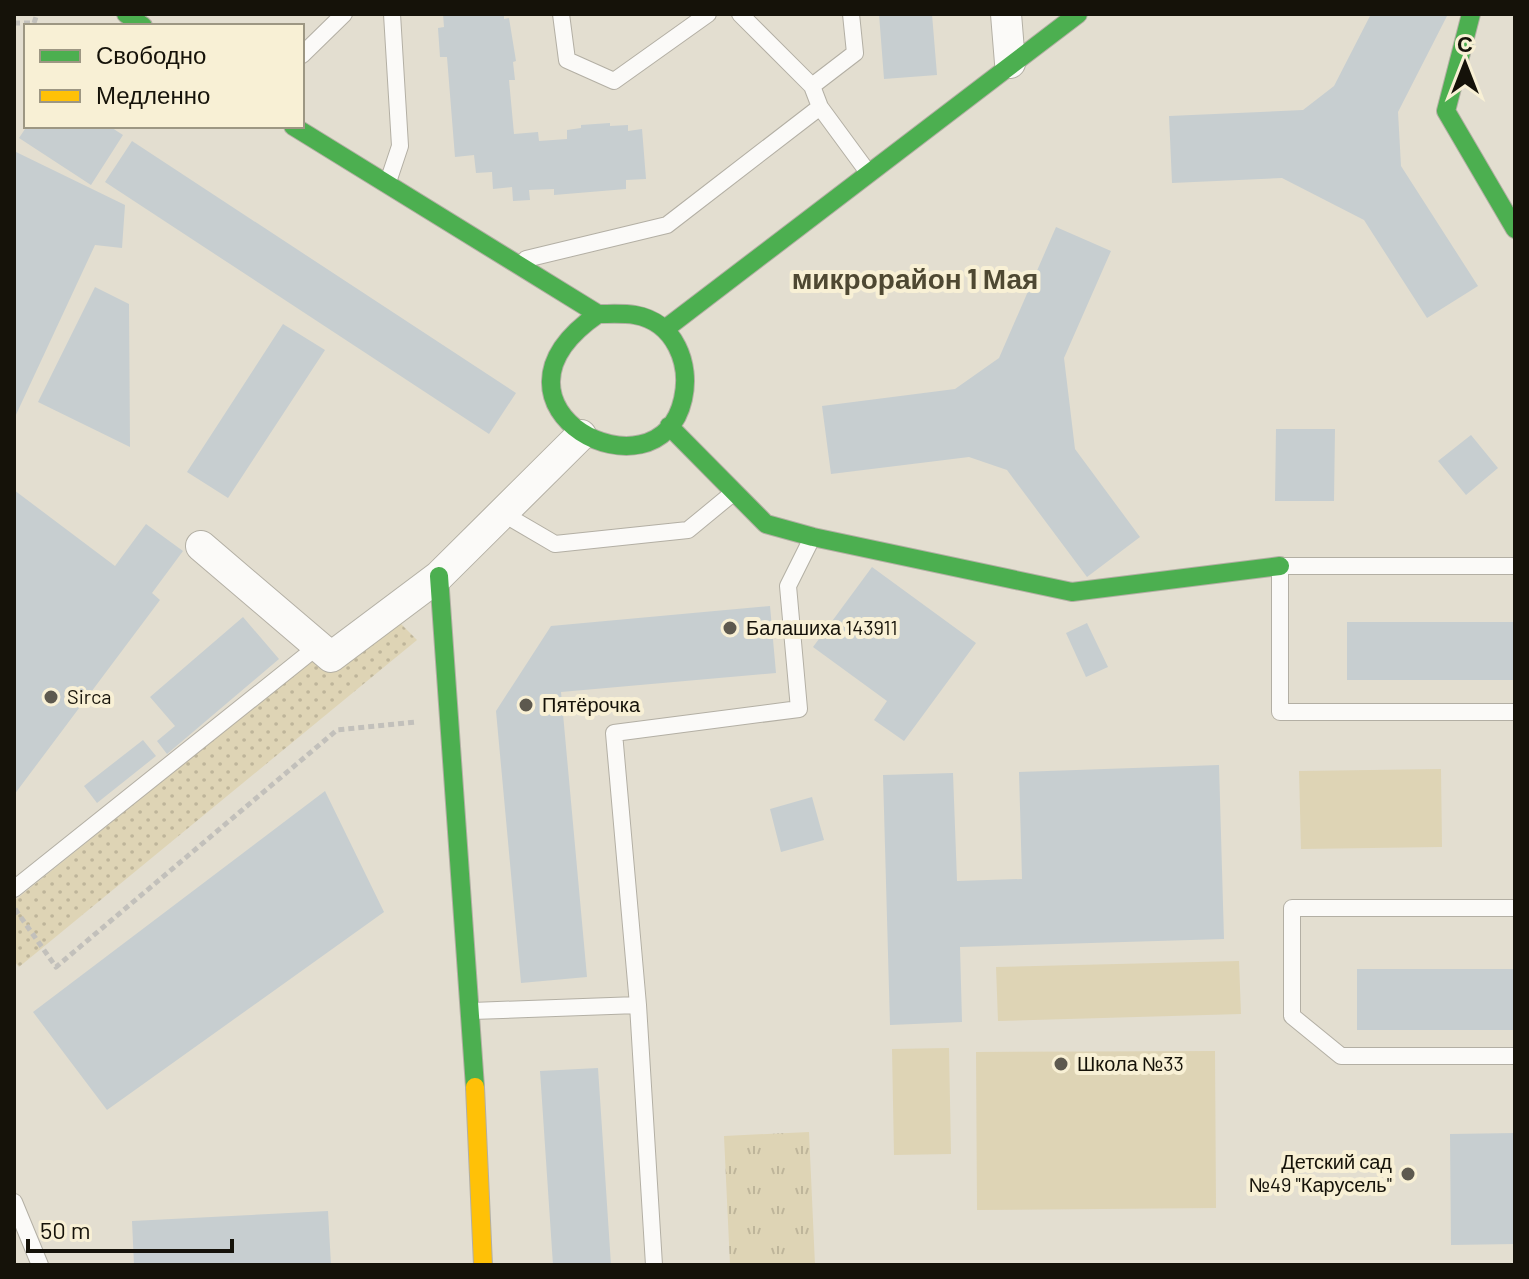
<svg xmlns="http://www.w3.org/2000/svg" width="1529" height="1279" font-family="Barlow,sans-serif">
	<defs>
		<pattern id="grass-dots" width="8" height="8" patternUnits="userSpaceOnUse" patternTransform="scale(2)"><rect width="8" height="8" fill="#ded4b5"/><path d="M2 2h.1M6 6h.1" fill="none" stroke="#beb59a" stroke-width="1.8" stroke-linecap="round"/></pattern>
		<pattern id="park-tufts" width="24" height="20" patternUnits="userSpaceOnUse" patternTransform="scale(2)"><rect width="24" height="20" fill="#ded4b5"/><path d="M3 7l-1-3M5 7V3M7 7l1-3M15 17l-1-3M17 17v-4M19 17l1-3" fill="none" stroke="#beb59a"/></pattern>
	</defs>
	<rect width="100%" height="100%" fill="#e3ded0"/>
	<path fill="url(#grass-dots)" d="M395 618 417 640 19 967 14 961V901L316 657Z"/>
	<path fill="url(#park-tufts)" d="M809 1132 815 1265H730L724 1136Z"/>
	<path fill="#ded4b5" d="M1441 769 1442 847 1301 849 1299 771Z
		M1239 961 1241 1014 998 1021 996 967Z
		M949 1048 951 1154 894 1155 892 1049Z
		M1215 1051 1216 1208 977 1210 976 1052Z"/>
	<path fill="#c7ced0" d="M443 14H504V19L509 18 516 61 513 62 515 80H509L514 134 538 132 539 141 567 139V130L581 128V125L610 123V126L628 125V131L642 129 646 179 626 180V189L554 195V189L529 190 530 200 513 201 512 187 493 189 492 172 476 173 474 155 455 157 447 57H440L438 28 444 27Z
		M879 14H932L937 75 884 79Z
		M1371 14H1448L1398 112 1401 166 1478 286 1427 318 1364 220 1282 178 1172 183 1169 116 1303 110 1334 86Z
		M27 126H109L123 135 91 185 19 138Z
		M132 141 516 393 489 434 105 182Z
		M14 151 125 205 122 248 95 245 14 419Z
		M1056 227 1111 251 1064 358 1075 449 1140 537 1087 577 1007 470 969 457 831 474 822 406 955 389 999 358Z
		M95 287 129 304 130 447 38 402Z
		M283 324 325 350 228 498 187 472Z
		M1276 429H1335L1334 501H1275Z
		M1471 435 1498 468 1466 495 1438 461Z
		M14 490 115 566 146 524 183 551 152 593 160 600 14 795Z
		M872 567 976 643 904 741 874 720 887 701 813 647Z
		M770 606 776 673 561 692 587 977 521 983 496 711 551 626Z
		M243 617 279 659 167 754 157 741 175 726 150 697Z
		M1347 622H1515V680H1347Z
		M1087 623 1108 667 1086 677 1066 633Z
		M143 740 156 756 97 803 84 786Z
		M1219 765 1224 939 960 947 962 1022 890 1025 883 775 953 773 957 881 1022 879 1019 772Z
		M325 791 384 912 107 1110 33 1012Z
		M812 797 824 840 781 852 770 809Z
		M1357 969H1515V1030H1357Z
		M598 1068 611 1265H553L540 1071Z
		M1515 1133V1244L1451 1245 1450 1134Z
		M328 1211 331 1265H134L132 1221Z"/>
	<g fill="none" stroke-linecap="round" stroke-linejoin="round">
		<defs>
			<path id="lane" d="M561 14 567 60 614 81 708 14
				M740 14 812 86 820 107 867 171
				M302 55 344 14
				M812 86 855 53 851 14
				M388 182 400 146 392 14
				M526 259 667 225 820 107
				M502 513 555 544 688 530 733 493
				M1515 566H1280V712H1515
				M14 889 318 646
				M1515 908H1292V1016L1341 1056H1515
				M472 1011 638 1005
				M14 1202 40 1265
				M654 1265 638 1005 614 733 799 709 788 586 812 538"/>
			<path id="street" d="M1006 14 1010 63
				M201 546 331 657 439 576 581 435"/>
			<path id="fast" d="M126 14 143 26
				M1471 14 1446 111 1515 229
				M293 126 598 314C610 314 623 313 635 315 675 322 691 364 683 399 659 507 463 407 598 314
				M665 329 1078 14
				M669 426 766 524 813 537 1072 592 1280 566
				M439 576 475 1087"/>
			<path id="slow" d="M475 1087 483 1265"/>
		</defs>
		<use href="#lane" stroke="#b3afa4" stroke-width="18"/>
		<use href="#street" stroke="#b3afa4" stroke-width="32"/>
		<use href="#fast" stroke="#b3afa4" stroke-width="20"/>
		<use href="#slow" stroke="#b3afa4" stroke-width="20"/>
		<path stroke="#c2c0bb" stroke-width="5" stroke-dasharray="6 4" stroke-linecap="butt" d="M14 23H34L37 14
			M15 909 56 967 337 730 416 722"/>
		<use href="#lane" stroke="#fbfaf8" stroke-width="16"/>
		<use href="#street" stroke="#fbfaf8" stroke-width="30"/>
		<use href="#fast" stroke="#4caf50" stroke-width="18"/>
		<use href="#slow" stroke="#ffc107" stroke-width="18"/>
	</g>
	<g fill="#5d594f" stroke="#f8f0d5" stroke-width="3">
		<circle cx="730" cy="628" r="8"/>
		<circle cx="51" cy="697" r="8"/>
		<circle cx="526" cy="705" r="8"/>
		<circle cx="1061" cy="1064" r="8"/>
		<circle cx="1408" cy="1174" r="8"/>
	</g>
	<g text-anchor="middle" stroke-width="8" stroke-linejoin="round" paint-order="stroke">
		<g font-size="20" fill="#151209" stroke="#f8f0d5" text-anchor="start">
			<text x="746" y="635">Балашиха 143911</text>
			<text x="67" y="704">Sirca</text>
			<text x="542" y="712">Пятёрочка</text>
			<text x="1077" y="1071">Школа №33</text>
			<text x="1392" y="1169" text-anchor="end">Детский сад<tspan x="1392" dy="23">№49 "Карусель"</tspan></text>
		</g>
		<g font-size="28" font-weight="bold" fill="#4e4832" stroke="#f8f0d5">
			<text x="915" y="289">микрорайон 1 Мая</text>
		</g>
	</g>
	<rect width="1529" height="1279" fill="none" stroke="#151209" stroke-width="32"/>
	<rect x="24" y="24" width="280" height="104" fill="#f8f0d5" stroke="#9d9783" stroke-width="2"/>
	<rect x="40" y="50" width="40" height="12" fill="#4caf50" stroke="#9d9783" stroke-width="2"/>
	<text x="96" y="64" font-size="24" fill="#151209">Свободно</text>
	<rect x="40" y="90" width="40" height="12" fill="#ffc107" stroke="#9d9783" stroke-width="2"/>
	<text x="96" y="104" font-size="24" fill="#151209">Медленно</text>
	<g transform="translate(1465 64)" stroke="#f8f0d5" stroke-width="6" paint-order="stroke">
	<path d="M0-6L14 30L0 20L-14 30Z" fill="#151209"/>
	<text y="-12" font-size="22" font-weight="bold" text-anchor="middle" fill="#151209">С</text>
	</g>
	<path d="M28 1239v12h204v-12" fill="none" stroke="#151209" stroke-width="4"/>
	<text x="40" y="1239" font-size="24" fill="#151209" stroke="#f8f0d5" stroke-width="6" paint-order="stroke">50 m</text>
</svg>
